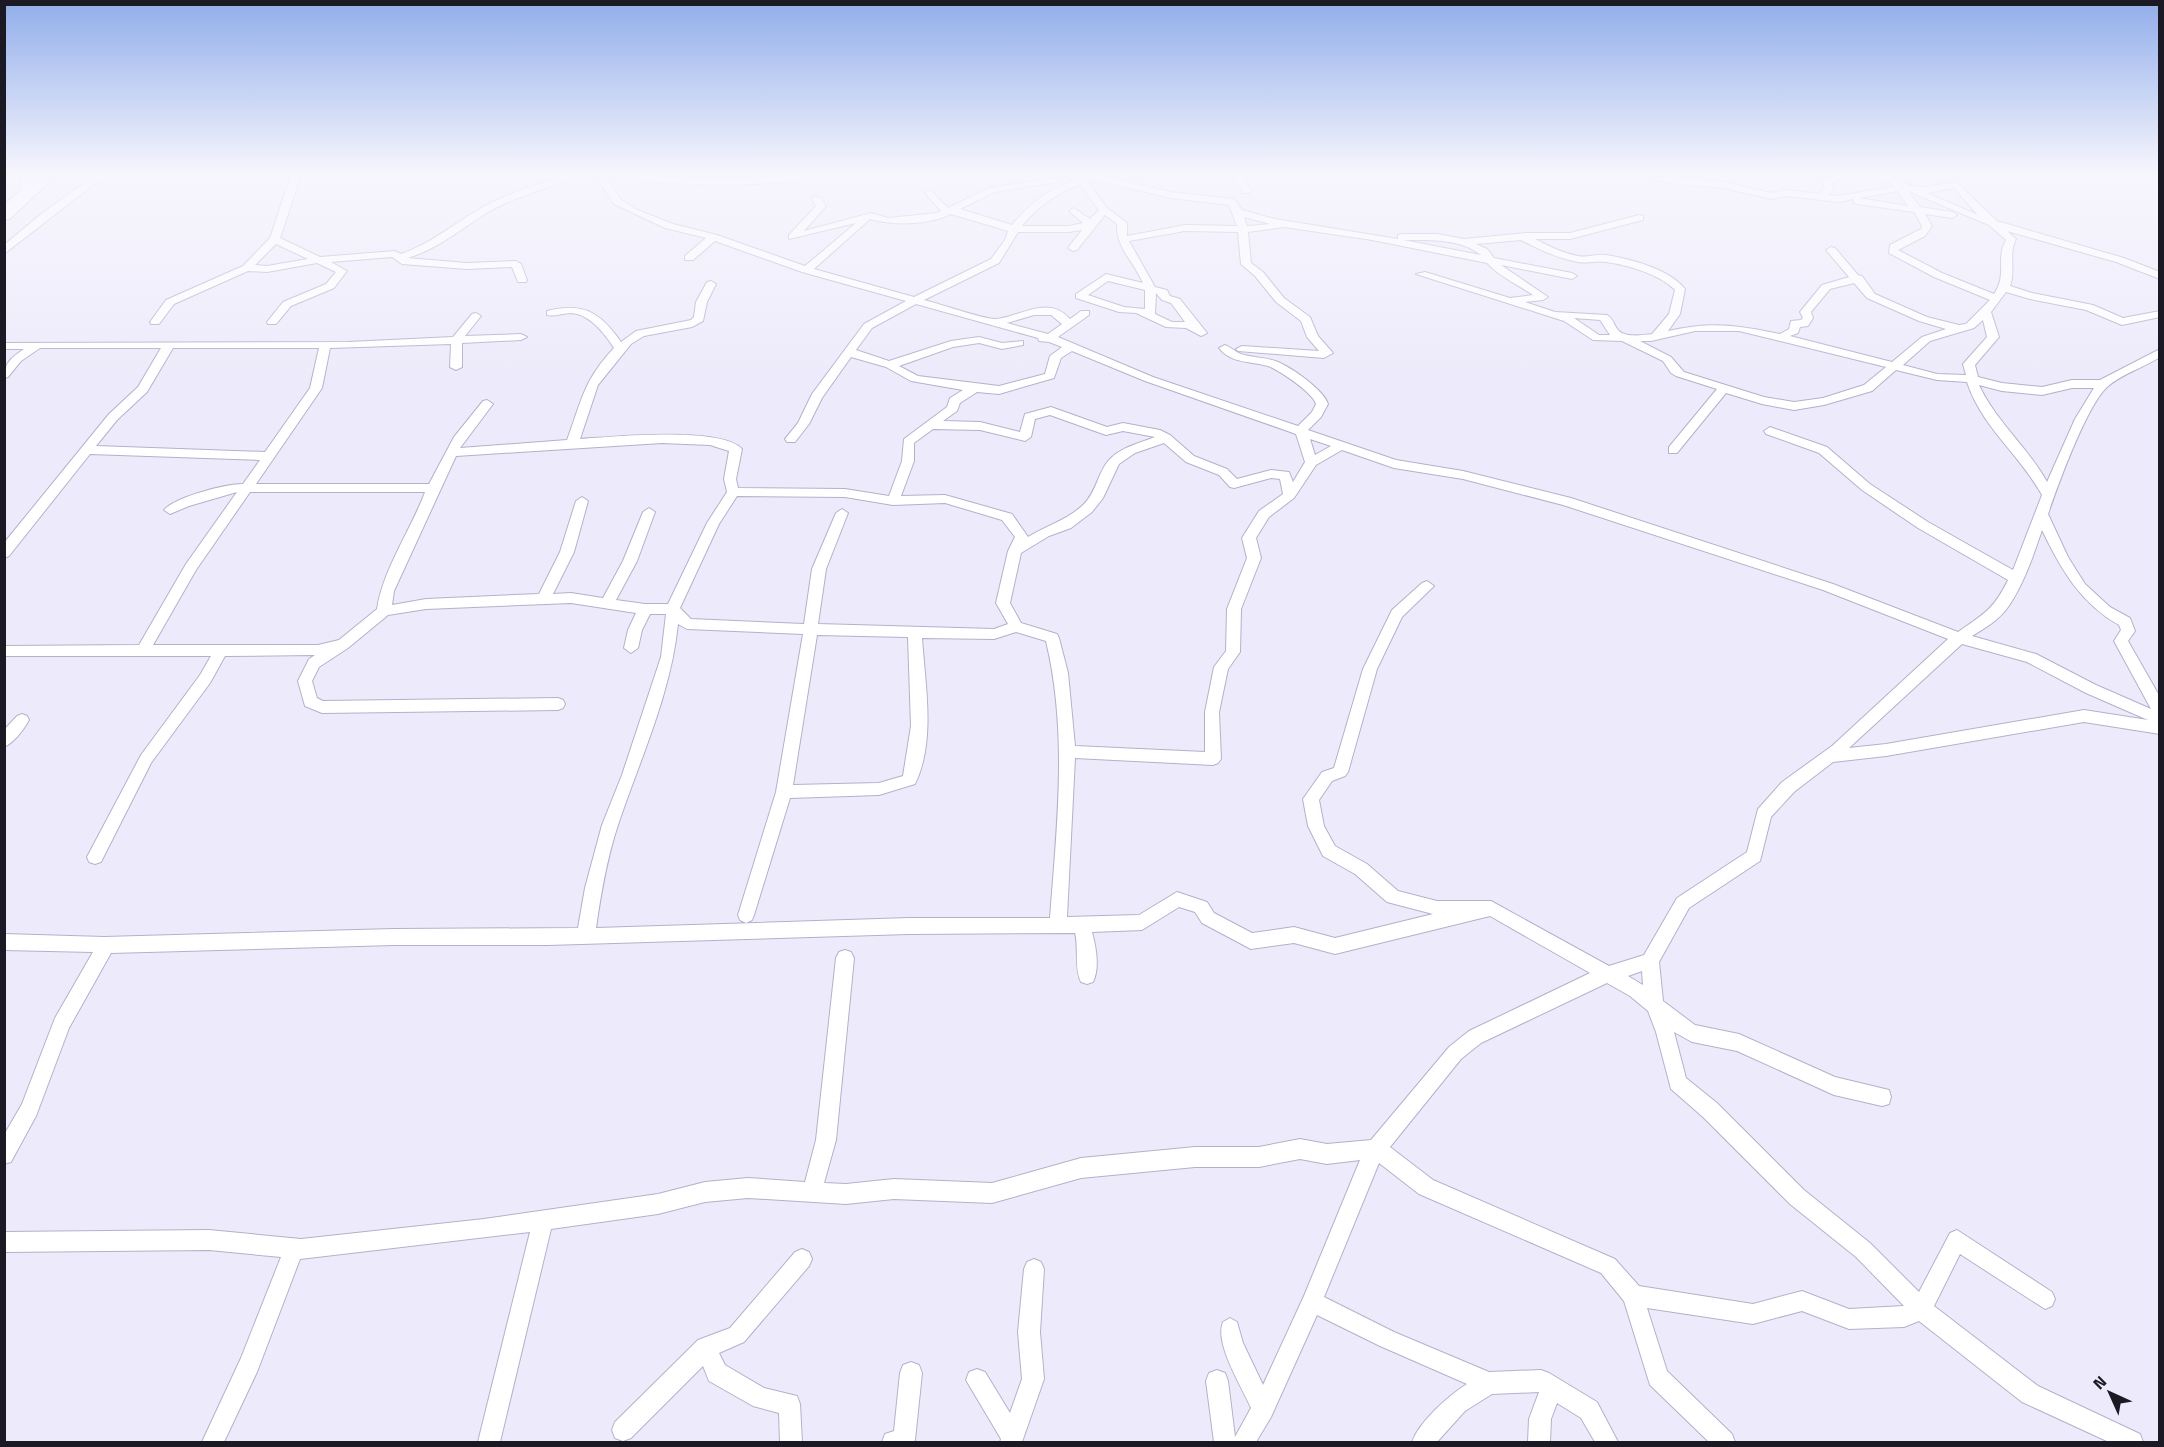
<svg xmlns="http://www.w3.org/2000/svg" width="2164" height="1447" font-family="'Titillium Web',sans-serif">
	<rect width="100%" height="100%" fill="#edebfb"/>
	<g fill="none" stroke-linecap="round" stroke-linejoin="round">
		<defs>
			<path id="street" d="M4 175H10L4 179Z
				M20 175H30V196L22 194Z
				M95 175H106L4 254V245L40 215Z
				M291 175H301L280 238 320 257 395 251 401 254C430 244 452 225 478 210 502 195 530 187 557 178L559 175H569L563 182C537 192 509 199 485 214 460 230 437 249 408 258L467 263 516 261 521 264 527 280 526 282H518L512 267 467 269 402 264 392 257 331 262 347 271 334 288 291 306 276 324H268L267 322 283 302 326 284 336 272 317 263 267 272 248 271 174 304 159 324H151L150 322 166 300 243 266 270 238ZM276 244 308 259 267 266 255 265Z
				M595 175H605L621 200 638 210 673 224 717 235 805 266 856 223 789 239V235L816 206 812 199 814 197H820L826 206 804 231 871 213 888 218 937 213 941 211 925 193 930 190 948 208 989 188 1060 177V181L1057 182 995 192 960 209 1012 225C1032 201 1047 191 1076 179L1073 175H1099L1171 192 1232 199 1235 200 1242 210 1275 219 1398 239V235L1402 234H1437L1464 239 1526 233H1570L1639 215 1643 216V220L1570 239H1535C1549 246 1562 253 1578 256 1587 258 1596 254 1606 255 1631 259 1669 269 1685 289L1680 314 1668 331C1711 321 1738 325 1780 334L1789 329 1791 321 1801 320 1803 318 1800 312 1822 285 1849 277 1826 250 1831 247 1835 248 1858 275 1862 276 1875 294 1927 317 1959 325 1966 324 1990 300 1934 277 1889 253 1890 245 1921 229 1922 226 1914 212 1857 204 1854 203 1853 199 1839 202 1787 196 1771 199 1725 188 1682 185 1637 175 1725 182 1771 193 1787 190 1819 194 1824 188 1823 181 1834 175H1846L1831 184 1834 188 1828 195 1839 196 1896 186 1883 180 1880 175C1893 175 1900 183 1912 186 1927 189 1941 183 1956 182L1997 221 2124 258 2160 272V279L2116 262 2007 231 2016 239C2008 254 2016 270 2010 286L2032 293 2093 305 2123 318 2160 311V317L2122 325 2086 310 2030 299 2006 292 1991 312 1999 337 1975 365 1978 377 2002 383 2042 387 2072 380H2100L2160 349V357C2143 368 2121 374 2107 387 2086 407 2058 485 2048 514L2068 557 2085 584 2110 607 2130 618 2135 631 2128 641 2160 697V734L2084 722 1886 756 1833 762 1794 792 1771 817 1760 861 1689 908 1659 962 1663 1001 1695 1025 1739 1034 1835 1077 1889 1090 1891 1097 1889 1104 1882 1106 1834 1095 1737 1051 1692 1042 1674 1032 1686 1078 1717 1103 1804 1190 1870 1243 1919 1292 1950 1233 1957 1230 2052 1292 2055 1299 2052 1306 2045 1309 1960 1254 1934 1306 2038 1386 2140 1434 2143 1442H2109L2022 1402 1919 1321 1904 1327 1849 1329 1802 1311 1753 1324 1647 1308 1667 1371 1732 1434 1735 1442H1709L1650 1385 1624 1301 1601 1273 1419 1194 1379 1163 1324 1297 1394 1332 1489 1372 1541 1370 1549 1373 1597 1402 1618 1442H1595L1581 1418 1557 1403 1551 1419 1550 1442H1528L1529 1419 1539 1392 1492 1394 1465 1411 1437 1442H1412C1419 1422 1448 1396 1467 1384L1380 1346 1317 1315 1271 1417 1256 1442H1214L1206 1381 1209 1373 1217 1370 1225 1373 1228 1381 1235 1437 1251 1408C1242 1387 1214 1343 1223 1322L1230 1318 1237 1322 1243 1343 1263 1385 1304 1296 1360 1160 1327 1164 1300 1159 1259 1167H1195L1081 1178 992 1203 894 1199 846 1204 748 1198 705 1202 658 1214 551 1229 500 1442H478L530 1232 300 1259 257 1372 224 1442H202L241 1358 281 1257 209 1250 4 1252V1232L209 1230 301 1239 484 1219 658 1194 705 1182 748 1178 805 1182 816 1140 836 958 839 952 845 950 851 952 854 958 836 1140 824 1183 846 1184 894 1179 992 1183 1081 1158 1195 1147H1259L1300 1139 1327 1144 1371 1140 1449 1047 1469 1031 1590 973 1490 916 1335 954 1294 943 1251 949 1202 923 1195 912 1179 907 1142 930 1092 932C1096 947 1100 968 1093 982L1087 984 1081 982C1074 968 1079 948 1075 933L909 934 548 945H394L111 953 69 1028 36 1116 11 1162 4 1164V1135L22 1104 55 1018 93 952 4 950V934L104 937 394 929 578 928 585 888 602 825 622 775 661 657 666 614H650L642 630 638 648 631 653 624 648 628 630 636 613 571 603 426 609 388 615 348 648 319 667 312 681 317 698 323 701 558 698 563 700 565 704 563 708 558 710 322 713 305 706 298 681 309 659 315 655 225 656 210 683 151 763 101 862 95 864 89 862 87 857 141 755 200 675 211 656H4V646L139 645 186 564 237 492 189 506 170 514 164 510C175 497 225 484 243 484L260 460 90 454 9 556 4 558V543L109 414 138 387 161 348H40L21 361 8 377 4 378C4 363 12 357 24 349H4V343L348 342 453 337 472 314 476 313 481 316 465 336 521 334 527 337 521 340 462 343V367L456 370 450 367 451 344 330 348 322 388 256 484H429L454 437 483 401 487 400 493 404 460 448 567 440C582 400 583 381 614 348 605 334 590 314 571 313 563 313 555 317 547 315V311C583 302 600 312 621 342L636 331 691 320 694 317 696 302 707 282 711 281 716 284 707 302 703 321 692 327 644 336 631 344 598 385 580 439C612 437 720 426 742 449L736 479 738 488 845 489 889 496 902 461 904 439 947 407 950 398 963 390 911 381 886 367 851 357 822 398 809 424 795 442H787L785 439 798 423 812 394 864 324 906 301 802 272 715 241 693 260H685V256L706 238 665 228 614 204ZM1091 179 1171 198 1229 205 1237 226 1185 225 1127 236V223L1107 208 1087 181ZM1080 184 1099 210 1090 219 1074 208 1069 211 1083 223 1069 226H1022C1038 206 1056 194 1080 184ZM1954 188 1977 214 1978 215 1927 193ZM1898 191 1908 206 1859 198ZM1908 191 1989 225 2006 240C1995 259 2008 273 1994 294L1942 273 1898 250 1925 236 1932 226 1925 214 1952 218 1957 215 1952 212 1920 207ZM951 214 1008 231 1005 240 991 259 914 297 814 269 870 219C894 226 928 225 951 214ZM1105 215 1117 224C1116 248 1134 262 1143 283L1106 274 1076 294V298L1119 312 1136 313 1166 327 1186 328 1201 336 1207 333 1180 299 1170 296 1167 290 1155 287 1129 241 1185 231 1238 232 1241 264 1255 276 1276 302 1301 321 1307 337 1319 351 1242 346 1236 349 1238 351 1324 358 1333 353 1318 336 1310 317 1284 298 1263 272 1251 263 1248 232 1284 227 1372 240 1487 263C1500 277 1517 284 1533 295L1510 298 1425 272 1416 274 1564 321 1593 340 1622 341 1663 361 1671 373 1676 376 1717 389 1669 447V453H1677L1726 393 1762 404 1794 410 1824 405 1872 391 1896 370 1937 380 1967 382C1981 426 2020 455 2042 495L2013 570 1928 522 1870 484 1827 447 1770 427 1764 431 1766 434 1819 453 1862 490 1918 528 2008 580C1994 609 1984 614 1958 632L1833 584 1571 498 1463 471 1396 460 1308 430 1321 417 1328 404C1324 390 1292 368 1278 362 1266 357 1253 358 1241 354 1235 352 1231 347 1225 345L1219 348C1232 364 1250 361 1268 366 1279 370 1313 393 1316 404L1312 412 1298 426 1153 377 1058 337 1089 315V311H1081L1070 319C1048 294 1020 317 996 319 985 320 938 303 924 300L999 263 1018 232H1069L1082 230 1068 248 1073 251 1077 250ZM1244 217 1270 224H1271L1247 226ZM1403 240C1429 240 1460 238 1481 255ZM1521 240C1540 250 1557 258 1578 262 1587 264 1597 260 1606 262 1628 265 1659 274 1675 290L1669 314 1652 334C1642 335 1625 338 1618 330 1613 324 1614 319 1607 315L1555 312 1525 302 1543 300 1548 297 1501 265 1572 279 1577 276 1572 273 1494 258 1487 249 1476 244ZM1108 281 1145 290V309L1124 307 1088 295ZM1854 283 1867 298 1919 321 1946 329 1922 337 1892 362 1790 336 1798 333 1800 327 1808 326 1813 318 1811 312 1830 289ZM1156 293 1162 300 1171 303 1185 322H1172L1155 314ZM916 304 1038 338 1039 341 1049 342 1062 347 1050 356 1045 374 999 386 918 376 899 366 953 347 979 343 1002 349 1023 345V341L1002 343 979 337 951 341 889 361 856 350 872 328ZM1034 315H1051L1062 324 1048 334 1007 323ZM1574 318 1600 320 1610 335H1599ZM1983 320 1987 337 1963 364 1966 375 1937 374 1903 365 1930 341 1974 328ZM1695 331H1739L1886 367 1864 385 1823 398 1794 402 1764 397 1684 372 1671 357 1640 341H1651ZM173 348H319L310 388 265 452 96 446 117 420 147 392ZM1072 351 1145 381 1296 434 1305 462 1293 482 1289 472 1271 470 1237 479 1227 469 1194 456 1170 435 1160 430 1123 423 1107 427 1051 407 1025 414 1020 432 980 422 943 421 957 411 960 403 977 392 999 394 1054 378 1061 358ZM1979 385 2002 391 2042 395 2072 388H2094L2075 419 2047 482C2028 447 1996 422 1979 385ZM1050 415 1106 435 1123 431 1155 437C1140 443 1121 447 1109 460 1098 472 1097 491 1084 504 1068 520 1047 525 1028 537L1012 514 945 495 901 496 914 461V443L933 429 980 430 1025 441 1031 437 1035 419ZM1310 439 1331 446 1315 455ZM662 443 710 445 729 451 724 479 727 492 707 523 668 604H645L616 600 637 561 655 512 649 508 643 512 623 561 603 598 571 593 553 594 574 552 588 501 582 497 576 501 560 552 539 594 426 599 392 605 394 591 456 456ZM1164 443 1186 462 1219 475 1230 487 1234 488 1271 478 1280 479 1283 494 1259 511 1242 538 1247 558 1227 609 1226 651 1214 667 1205 712V752L1075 746 1068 673 1059 638 1057 634 1021 623 1010 603 1021 553 1049 536 1071 528 1092 512 1103 498 1119 464 1135 453ZM1342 450 1394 468 1463 479 1563 505 1823 590 1948 639 1832 746 1782 782 1758 809 1747 852 1677 898 1644 955 1609 966 1491 901H1437L1398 891 1367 864 1335 846 1324 826 1319 800 1332 781 1345 776 1348 772 1377 669 1402 617 1434 586 1427 581 1422 583 1392 610 1363 669 1334 768 1322 772 1303 799 1308 826 1323 856 1355 874 1387 902 1433 914 1335 938 1294 927 1252 933 1214 913 1207 902 1177 892 1139 915 1067 917 1075 758 1213 765 1218 763 1221 759 1219 712 1228 669 1240 652 1241 609 1261 558 1256 538 1269 517 1294 498 1316 465ZM250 492H425C411 530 383 569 377 609L339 640 318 645H153L196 570ZM737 496 845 497 893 505 945 503 1002 520 1015 537 1008 551 996 603 1008 624 994 629 818 624 826 569 848 513 842 509 836 513 812 569 804 624 691 619 680 608 719 524ZM2042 530C2061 569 2080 603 2119 625L2121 630 2114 641 2151 709 2096 685 2036 654 1972 636C1985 628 1999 620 2008 607 2023 586 2034 554 2042 530ZM678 624 687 629 803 634 776 792 738 915 740 920 746 923 752 920 754 915 790 798 879 795 915 784C936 741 925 684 922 638L994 639 1016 632 1046 641C1068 733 1057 824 1050 918H909L596 928C601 893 607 858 618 825 640 759 671 694 678 624ZM817 635 908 637 911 726 903 776 879 783 793 785ZM1962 644 2027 662 2086 693 2148 720 2084 710 1886 744 1849 748ZM1642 971 1643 985 1628 976ZM1607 983 1630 996 1648 1011 1656 1032 1671 1089 1703 1117 1790 1204 1856 1257 1904 1306 1849 1309 1802 1291 1753 1304 1639 1286 1615 1259 1433 1180 1390 1147 1461 1059 1481 1043Z
				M627 175 720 179 812 175C793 188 646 188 627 175Z
				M1232 175H1242L1251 191 1249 193H1243Z
				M1575 175H1601C1595 180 1581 180 1575 175Z
				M22 714 27 716 29 720C24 729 14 743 4 747V730L17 716Z
				M802 1249 809 1252 812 1259 809 1266 744 1342 719 1353 725 1365 764 1388 797 1396 800 1404 802 1442H780L779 1413 753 1406 709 1381 703 1366 631 1438 623 1441 615 1438 612 1430 615 1422 698 1340 730 1328 795 1252Z
				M1034 1259 1041 1262 1044 1269 1040 1332 1044 1379 1022 1442H1000L1001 1439 966 1380 969 1372 977 1369 985 1372 1010 1413 1022 1379 1018 1332 1024 1269 1027 1262Z
				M911 1362 919 1365 922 1373 915 1440 914 1442H882L885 1434 894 1431 900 1373 903 1365Z"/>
			<path id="highway" d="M37 175H56L10 219 4 220V205Z"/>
		</defs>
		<use href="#street" stroke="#b3b1ca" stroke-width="2"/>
		<use href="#highway" stroke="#b3b1ca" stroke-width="2"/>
		<use href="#street" fill="#fff" fill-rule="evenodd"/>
		<use href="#highway" fill="#fff" fill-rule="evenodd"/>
	</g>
	<linearGradient id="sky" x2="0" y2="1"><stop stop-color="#91adea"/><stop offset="0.46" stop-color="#f7f6fd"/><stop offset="1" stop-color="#f7f6fd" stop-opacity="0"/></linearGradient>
	<rect width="2164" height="378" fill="url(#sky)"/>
	<rect width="2164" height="1447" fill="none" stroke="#1b1923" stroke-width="12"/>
	<g transform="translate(2110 1393) rotate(315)" stroke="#edebfb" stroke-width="4.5" paint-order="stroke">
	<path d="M0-4.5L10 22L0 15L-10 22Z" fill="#1b1923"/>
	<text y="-9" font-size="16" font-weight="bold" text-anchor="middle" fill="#1b1923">N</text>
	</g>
</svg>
